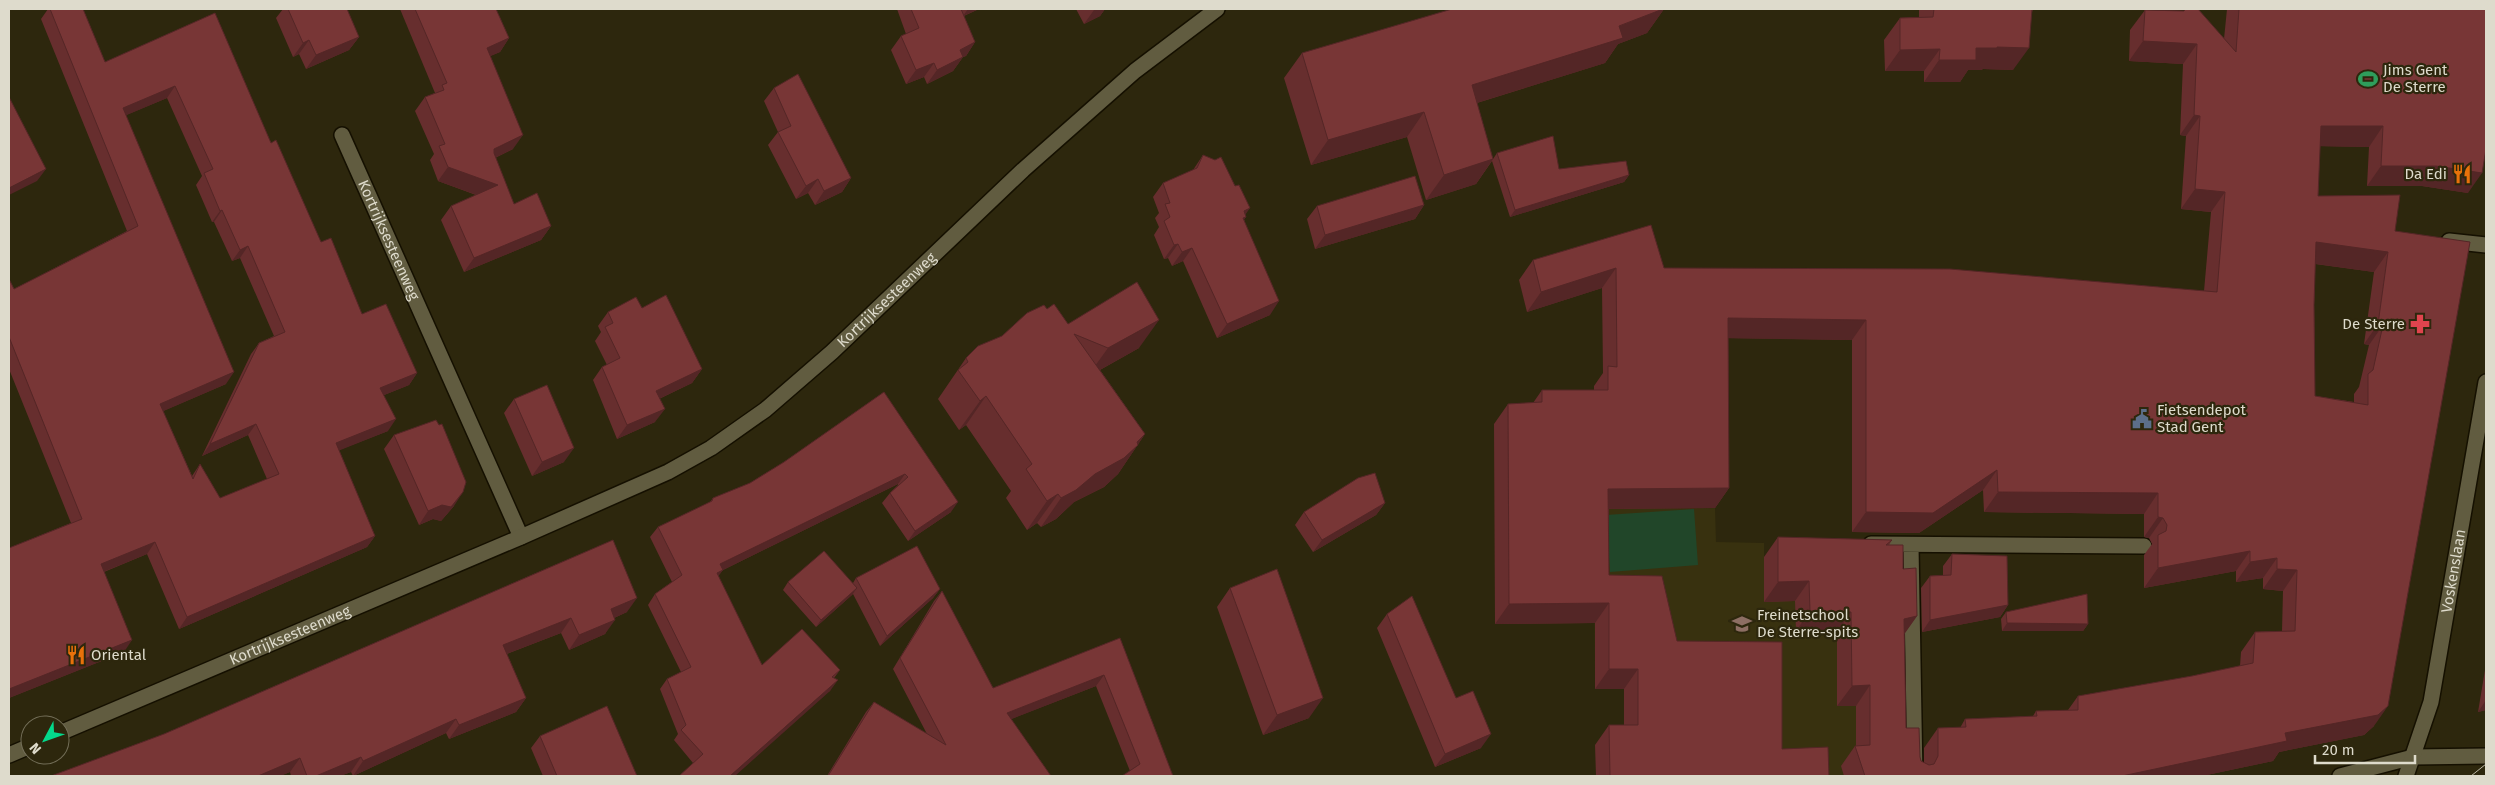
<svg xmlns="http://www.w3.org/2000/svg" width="2495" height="785" font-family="'Fira Sans',sans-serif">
	<rect width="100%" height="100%" fill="#2d270d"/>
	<path fill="#38310f" d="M1715 508 1716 542 1764 543V557L1889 599 1892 776H1625L1624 689H1595L1594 509Z"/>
	<path fill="#214629" d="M1694 509 1698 565 1610 572 1606 515Z"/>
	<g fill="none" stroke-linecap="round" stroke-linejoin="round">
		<defs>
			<path id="service" d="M2449 241 2486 245
				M1871 544 2144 546
				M1911 546 1915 776"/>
			<g id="minor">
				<path id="s1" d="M342 135 521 537"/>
				<path d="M2340 776 2413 757 2486 756"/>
			</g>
			<g id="tertiary">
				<path id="s2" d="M2406 776 2431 702 2486 382"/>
			</g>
			<g id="secondary">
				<path id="s3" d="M60 733 521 537 668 472 711 448 765 410 832 352 1023 170 1135 71 1217 9"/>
				<path d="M9 755 30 746"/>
			</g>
		</defs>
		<use href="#service" stroke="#151000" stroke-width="18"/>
		<use href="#minor" stroke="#151000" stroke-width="18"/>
		<use href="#tertiary" stroke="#151000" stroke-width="18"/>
		<use href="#secondary" stroke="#151000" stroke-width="18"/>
		<use href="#service" stroke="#615c40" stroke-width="15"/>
		<use href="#minor" stroke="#615c40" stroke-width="15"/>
		<use href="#tertiary" stroke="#615c40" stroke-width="15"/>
		<use href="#secondary" stroke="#615c40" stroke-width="15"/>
		<path stroke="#bbb7a6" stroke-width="1" d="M2471 776 2486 764"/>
	</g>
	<path fill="#672e2e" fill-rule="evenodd" d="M48 9H83L105 62 215 13 271 143 321 242 362 314 417 373 409 385 384 395 388 431 339 450 375 536 367 547 179 629 147 554 104 572 124 652 9 698V548L71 523 9 369V279L14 289 127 231 41 19ZM167 98 202 176 196 185 212 222H214L232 261 240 258 274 336 259 343 251 354 202 456 248 435 267 479 220 498 200 464 192 476 163 411 226 384 126 115Z
		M283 9H347L359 37 349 50 306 69 299 54 293 57 276 18Z
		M400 9H496L509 38 500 52 490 56 513 149 495 158 514 204 551 226 541 240 464 272 441 220 451 206 476 195 438 181 430 160 434 154 415 111 425 97 435 93Z
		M897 9H979L964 16 975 42 966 56 963 57 953 71 927 84 924 77 906 84 891 50 901 36 906 34Z
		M1076 9H1105L1100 16 1084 24Z
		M1664 9 1647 33 1618 44 1605 63 1477 103 1493 159 1497 153 1559 169 1629 175 1624 182 1510 217 1492 161 1476 184 1426 200 1407 137 1311 165 1284 78 1302 53Z
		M1919 9H2033L2013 70 1983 69 1981 70H1968L1960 82H1924V71H1885L1884 40 1900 18 1919 17Z
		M2227 9H2486L2468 193 2422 186H2367L2369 147 2320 146 2318 196 2395 231 2374 726 2364 735 2279 752 2273 761 2202 776H1844L1841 766 1855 746H1856V706H1837V632L1796 631 1795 601 1764 602V557L1778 537 1892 540 1889 545 1903 569 1917 616 1904 634 1906 728 1921 761 1924 763V748L1938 728H1960L1965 719 2033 716 2036 711 2068 710 2078 696 2192 676 2240 666 2241 652 2255 632 2282 631 2283 591 2263 589V578L2236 582V571L2144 588V555L2152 544 2149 538 2144 537V514L1984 512 1983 490 1919 533 1852 532V340L1728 338 1729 488 1715 508 1609 509V575L1677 641 1782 749 1829 776H1596L1595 745 1609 725H1624V689H1595V623L1495 624 1494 424 1508 404 1533 403 1542 390H1594V386L1603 373 1602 288 1527 312 1519 280 1533 260 1664 268 2204 291 2211 212 2181 209 2186 136 2180 135 2183 64 2129 61 2130 30 2145 10 2224 39ZM2315 264 2374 272 2364 344 2369 345 2359 387 2354 394V402L2315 396 2314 305Z
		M774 88 851 178 842 192 815 205 808 193 796 199 768 145 778 132 764 101Z
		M1203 155 1245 215 1246 217 1244 219 1270 315 1217 338 1183 261 1172 266 1168 258 1164 259 1154 235 1159 227 1155 218 1159 213 1153 197 1163 183 1193 170Z
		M1424 205 1415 219 1315 249 1307 219 1317 206Z
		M642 308 702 369 692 383 659 399 655 422 617 439 593 380 602 367 607 365 595 341 601 332 598 326 608 312Z
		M1047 309 1068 324 1139 348 1100 370 1145 434 1118 474 1104 487 1074 502 1056 519 1041 527 1037 523 1027 530 1006 498 1011 491 966 425 959 430 938 399 966 358Z
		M884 392 951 512 908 541 882 503 890 493 898 485V484L723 570 718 576 762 665 840 670 834 678 830 691 693 763 674 740 678 734 660 689 667 679 681 672 648 605 655 594 672 582 650 537 658 527 710 502 713 498 750 483 784 462Z
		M514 399 564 462 532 476 504 413Z
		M394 435 454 506 441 521 433 519 419 525 384 449Z
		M1385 503 1376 515 1313 552 1295 525 1304 512Z
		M613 540 627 612 614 618 605 634 569 650 561 633 507 654 526 698 516 712 449 739 446 733 353 776 351 772 340 776H291L290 772 280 776H51L164 734Z
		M1952 554 2008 605 2000 617 1922 632 1921 588 1930 576 1943 575V566Z
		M856 578 940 589 933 598 880 646 853 594 816 627 783 590 788 582 853 583Z
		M1230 588 1309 718 1263 735 1217 607Z
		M942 591 993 688 1120 638 1173 776 1130 771 1096 686 1011 719 1051 776H827L866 712 874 702 927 734 893 669 934 601Z
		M2006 612 2088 624 2083 631H2002L2001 619Z
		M1387 614 1456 698 1481 748 1435 767 1377 628Z
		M2486 664V710L2478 712Z
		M540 736 637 776H543L531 748Z"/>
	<path fill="#542626" d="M968 9H979L963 16Z
		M1096 9H1105L1100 16 1084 24 1094 10Z
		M1663 9H1664L1647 33 1618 44 1605 63 1454 110 1472 85Z
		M359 37 349 50 306 69 316 55Z
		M509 38 500 52 477 62 487 48Z
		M309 40 299 54 293 57 303 43Z
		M2143 41 2197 44 2183 64 2129 61Z
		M975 42 966 56 963 57 953 71 927 84 937 70 960 50Z
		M1997 47 2029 48 2013 70 1983 69 1981 70H1968L1960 82H1924L1939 60 1976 48Z
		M1940 49 1924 71H1885L1900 50Z
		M934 63 924 77 906 84 916 70Z
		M175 86 167 98 115 120 123 108Z
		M1424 112 1407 137 1311 165 1328 140Z
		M2194 115 2200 116 2186 136 2180 135Z
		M2321 126H2383L2369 147 2307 146Z
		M523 135 513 149 484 163 494 149Z
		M1493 159 1476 184 1426 200 1444 175Z
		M2381 166H2436L2482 173 2468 193 2422 186H2367Z
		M448 167 498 185 488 199 438 181Z
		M46 169 37 181 9 195V188Z
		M1629 175 1624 182 1510 217 1515 210Z
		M851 178 842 192 815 205 824 191Z
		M818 179 808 193 796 199 806 186Z
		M2195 189 2225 192 2211 212 2181 209Z
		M1424 205 1415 219 1315 249 1325 235Z
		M1250 208 1243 218 1246 217 1236 230 1244 211Z
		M222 210 214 222H212L220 211Z
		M551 226 541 240 464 272 474 258Z
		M2316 242 2388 252 2374 272 2302 262Z
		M1178 244 1168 258 1164 259 1174 245Z
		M248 246 240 258 232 261 240 250Z
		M1192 248 1183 261 1172 266 1182 252Z
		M1616 268 1602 288 1527 312 1541 292Z
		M1279 301 1270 315 1217 338 1227 324Z
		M1728 318 1866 320 1852 340 1714 338Z
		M1159 320 1139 348 1087 377 1108 348Z
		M2378 324 2383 325 2369 345 2364 344Z
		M702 369 692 383 646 405 656 391Z
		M234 372 226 384 152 416 160 404Z
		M417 373 409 385 372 400 380 388Z
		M986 396 966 425 959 430 980 401Z
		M665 409 655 422 617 439 627 425Z
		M396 419 388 431 328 455 336 443Z
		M256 424 248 435 202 456 210 444Z
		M1145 434 1118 474 1104 487 1074 502 1056 519 1041 527 1061 498 1137 442Z
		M574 448 564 462 532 476 542 462Z
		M1997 470 1983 490 1919 533 1852 532 1866 512Z
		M905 474 898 484 723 570 715 580 709 583 720 564Z
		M1729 488 1715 508 1594 509 1608 489Z
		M463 492 454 506 441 521 433 519 419 525 428 511Z
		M1998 492 2158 493 2144 514 1984 512Z
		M1058 494 1037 523 1027 530 1047 501Z
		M958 502 951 512 908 541 915 531Z
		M1385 503 1376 515 1313 552 1322 540Z
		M2158 517 2163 518 2149 538 2144 537Z
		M375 536 367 547 179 629 187 617Z
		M155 542 147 554 93 576 101 564Z
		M2250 551 2236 571 2144 588 2158 568Z
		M2277 558 2263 578 2236 582 2250 562Z
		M2277 569 2297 570 2283 591 2263 589Z
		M1809 581 1795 601 1764 602 1778 582Z
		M857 588 852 595 816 627 821 620Z
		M940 589 933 598 880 646 887 636Z
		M637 598 627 612 601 624 611 609Z
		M1609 603 1595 623 1495 624 1509 604Z
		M2008 605 2000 617 1922 632 1930 620Z
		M1810 611 1851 612 1837 632 1796 631Z
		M1917 616 1903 636 1904 619Z
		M571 618 561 633 493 659 503 645Z
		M615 620 605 634 569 650 579 635Z
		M2007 623 2088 624 2083 631H2002Z
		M132 640 124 652 9 698V689Z
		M1609 669H1638L1624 689H1595Z
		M1104 675 1096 686 999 724 1007 713Z
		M838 680 830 691 735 776H730Z
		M1870 685 1856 706H1837L1852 686Z
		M526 698 516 712 449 739 459 725Z
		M1323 698 1309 718 1263 735 1277 715Z
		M2486 700V710L2478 712Z
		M2388 706 2374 726 2364 735 2279 752 2273 761 2202 776H2122Z
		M456 719 446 733 353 776 363 761Z
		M1491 734 1481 748 1435 767 1445 754Z
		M361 757 351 772 340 776H316Z
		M300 758 290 772 280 776H258Z"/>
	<path fill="#783636" stroke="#542626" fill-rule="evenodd" d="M50 9H83L105 62 215 13 271 143 276 140 321 242 331 238 362 314 386 304 417 373 380 388 396 419 336 443 375 536 187 617 155 542 101 564 132 640 9 689V548L82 519 9 337V279L14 289 138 226ZM175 86 213 169 204 173 220 211 222 210 240 250 248 246 285 332 259 343 210 444 256 424 279 474 220 498 200 464 193 479 160 404 234 372 123 108Z
		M288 9H347L359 37 316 55 309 40 303 43Z
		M415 9H496L509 38 487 48 523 135 494 149V153L514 204 537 193 551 226 474 258 451 206 498 185 448 167 439 146 445 144 425 97 444 90 442 85 447 83Z
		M911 9H961L975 42 960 50 963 57 937 70 934 63 916 70 901 36 919 28Z
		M1452 9H1663L1619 26 1623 38 1472 85 1493 159 1444 175 1424 112 1328 140 1302 53Z
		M1934 9H2032L2029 48 1997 47V48H1976V60H1939L1940 49 1900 50V18L1933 17Z
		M2186 9H2198L2236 52 2239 9H2486V149L2482 173 2436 166H2381L2383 126H2321L2318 196 2400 195 2395 231 2470 242 2388 706 2378 715 2285 733 2287 741 2122 776H1865L1855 746 1870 745V685L1852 686 1851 612 1810 611 1809 581 1778 582V537L1892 540 1886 545H1903V569L1916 568 1917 616 1904 619 1906 728H1919L1920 757 1921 761 1929 765 1934 764 1938 756V728L1966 727 1965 719 2037 716 2036 711 2078 710V696L2192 676 2253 663 2255 632 2295 631 2297 570 2277 569V558L2250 562V551L2158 568V535L2166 531 2167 525 2163 518 2158 517V493L1998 492 1997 470 1933 513 1866 512V320L1728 318 1729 488 1608 489 1609 575 1662 576 1677 641 1782 642V749L1828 747 1829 776H1610L1609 725H1638V669H1609V603L1509 604 1508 404 1542 402V390H1608V366L1617 367 1616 268 1541 292 1533 260 1651 225 1664 268 1950 269 2217 292 2225 192 2195 189 2200 116 2194 115 2197 44 2143 41 2145 10 2184 11ZM2316 242 2388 252 2378 324 2383 325 2373 370 2368 374V405L2315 396 2314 305Z
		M798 74 851 178 824 191 818 179 806 186 778 132 791 126 774 88Z
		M9 97 46 169 9 188Z
		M1553 136 1559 169 1626 161 1629 175 1515 210 1497 153Z
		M1203 155 1215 160 1221 157 1235 186 1239 185 1250 208 1244 211 1246 217 1243 218 1279 301 1227 324 1192 248 1182 252 1178 244 1174 245 1164 221 1170 217 1165 204 1170 203 1163 183 1197 168Z
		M1415 176 1424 205 1325 235 1317 206Z
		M1137 282 1159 320 1108 348 1074 334 1145 434 1137 442 1138 445 1124 458 1095 474 1076 490 1061 498 1058 494 1047 501 1026 469 1032 464 986 396 980 401 958 370 968 362 966 358 978 346 1002 336 1027 313 1044 305 1047 309 1054 304 1068 324Z
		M666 295 702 369 656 391 665 409 627 425 602 367 620 358 605 327 613 323 608 312 636 297 642 308Z
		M547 385 574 448 542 462 514 399Z
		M884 392 958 502 915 531 890 493 908 477 905 474 720 564 723 570 717 573 762 665 802 629 840 670 832 677 838 680 730 776H679L703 754 681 730 686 725 667 679 691 667 655 594 682 575 658 527 712 501 713 498 750 483 784 462Z
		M436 420 439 425 442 424 466 482 463 492 451 507 442 505 428 511 394 435Z
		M1375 473 1385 503 1322 540 1304 512 1358 478Z
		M613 540 637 598 611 609 615 620 579 635 571 618 503 645 526 698 459 725 456 719 363 761 361 757 316 776H307L300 758 258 776H51L164 734Z
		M917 546 940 589 887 636 856 578Z
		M824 551 857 588 821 620 788 582Z
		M1952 554 2007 556 2008 605 1930 620V576L1951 575Z
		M1277 569 1323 698 1277 715 1230 588Z
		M942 591 993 688 1120 638 1173 776H1122L1140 764 1104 675 1007 713 1051 776H828L874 702 946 745 900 658Z
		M2087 594 2088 624 2007 623 2006 612Z
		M1412 596 1456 698 1473 691 1491 734 1445 754 1387 614Z
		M607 706 637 776H557L540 736Z"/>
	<defs>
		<symbol id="stadium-bare" viewBox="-9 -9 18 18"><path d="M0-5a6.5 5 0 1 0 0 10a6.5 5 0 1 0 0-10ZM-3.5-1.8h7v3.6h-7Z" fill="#2e9e5b" stroke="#2d270d" stroke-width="2.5" paint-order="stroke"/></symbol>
		<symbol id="restaurant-bare" viewBox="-9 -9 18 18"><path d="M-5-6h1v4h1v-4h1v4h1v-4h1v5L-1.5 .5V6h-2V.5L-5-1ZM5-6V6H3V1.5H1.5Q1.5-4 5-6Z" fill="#e8710a" stroke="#2d270d" stroke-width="2.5" paint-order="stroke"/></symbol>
		<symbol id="pharmacy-bare" viewBox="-9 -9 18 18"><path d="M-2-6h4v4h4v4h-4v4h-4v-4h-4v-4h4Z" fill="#e0444e" stroke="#2d270d" stroke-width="2.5" paint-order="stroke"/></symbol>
		<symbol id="civic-bare" viewBox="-9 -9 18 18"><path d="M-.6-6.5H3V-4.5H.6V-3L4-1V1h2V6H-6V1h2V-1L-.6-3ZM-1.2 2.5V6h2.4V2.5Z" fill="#5c6f8a" stroke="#2d270d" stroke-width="2.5" paint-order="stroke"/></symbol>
		<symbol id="school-bare" viewBox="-9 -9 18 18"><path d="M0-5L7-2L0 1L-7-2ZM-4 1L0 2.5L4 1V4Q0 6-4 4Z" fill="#8d6e63" stroke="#2d270d" stroke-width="2.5" paint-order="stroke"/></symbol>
	</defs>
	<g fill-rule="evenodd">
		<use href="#stadium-bare" x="2354" y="65" width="28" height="28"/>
		<use href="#restaurant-bare" x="2448" y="160" width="28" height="28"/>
		<use href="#pharmacy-bare" x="2406" y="310" width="28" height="28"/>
		<use href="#civic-bare" x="2128" y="405" width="28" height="28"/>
		<use href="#school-bare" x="1728" y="610" width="28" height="28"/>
		<use href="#restaurant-bare" x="62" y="641" width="28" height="28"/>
	</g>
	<g text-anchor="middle" stroke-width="4.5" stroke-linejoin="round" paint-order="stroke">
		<g font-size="15" fill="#dedbcc" stroke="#2d270d" text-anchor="start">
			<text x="2383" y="75">Jims Gent<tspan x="2383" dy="17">De Sterre</tspan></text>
			<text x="2447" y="179" text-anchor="end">Da Edi</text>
			<text x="2405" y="329" text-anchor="end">De Sterre</text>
			<text x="2157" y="415">Fietsendepot<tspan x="2157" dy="17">Stad Gent</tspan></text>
			<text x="1757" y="620">Freinetschool<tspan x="1757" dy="17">De Sterre-spits</tspan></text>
			<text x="91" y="660">Oriental</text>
		</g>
		<g font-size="15" fill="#dedbcc" stroke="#2d270d">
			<text dy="5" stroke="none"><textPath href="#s1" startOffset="115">Kortrijksesteenweg</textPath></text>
			<text dy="5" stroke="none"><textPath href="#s3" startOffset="941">Kortrijksesteenweg</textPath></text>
			<text dy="5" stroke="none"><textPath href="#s2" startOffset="211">Voskenslaan</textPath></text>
			<text dy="5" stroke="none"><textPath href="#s3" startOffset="250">Kortrijksesteenweg</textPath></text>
		</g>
	</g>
	<rect width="2495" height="785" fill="none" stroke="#dedbcc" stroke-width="20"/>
	<g transform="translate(45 740) rotate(229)"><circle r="24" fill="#2d270d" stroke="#746f59"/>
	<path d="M0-4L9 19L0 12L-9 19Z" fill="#03d98b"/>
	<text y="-8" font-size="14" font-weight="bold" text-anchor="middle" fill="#dedbcc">N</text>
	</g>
	<path d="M2315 755v8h100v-8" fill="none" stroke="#dedbcc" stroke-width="2.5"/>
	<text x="2322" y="755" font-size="15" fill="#dedbcc" stroke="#2d270d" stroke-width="4" paint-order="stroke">20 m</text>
</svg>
